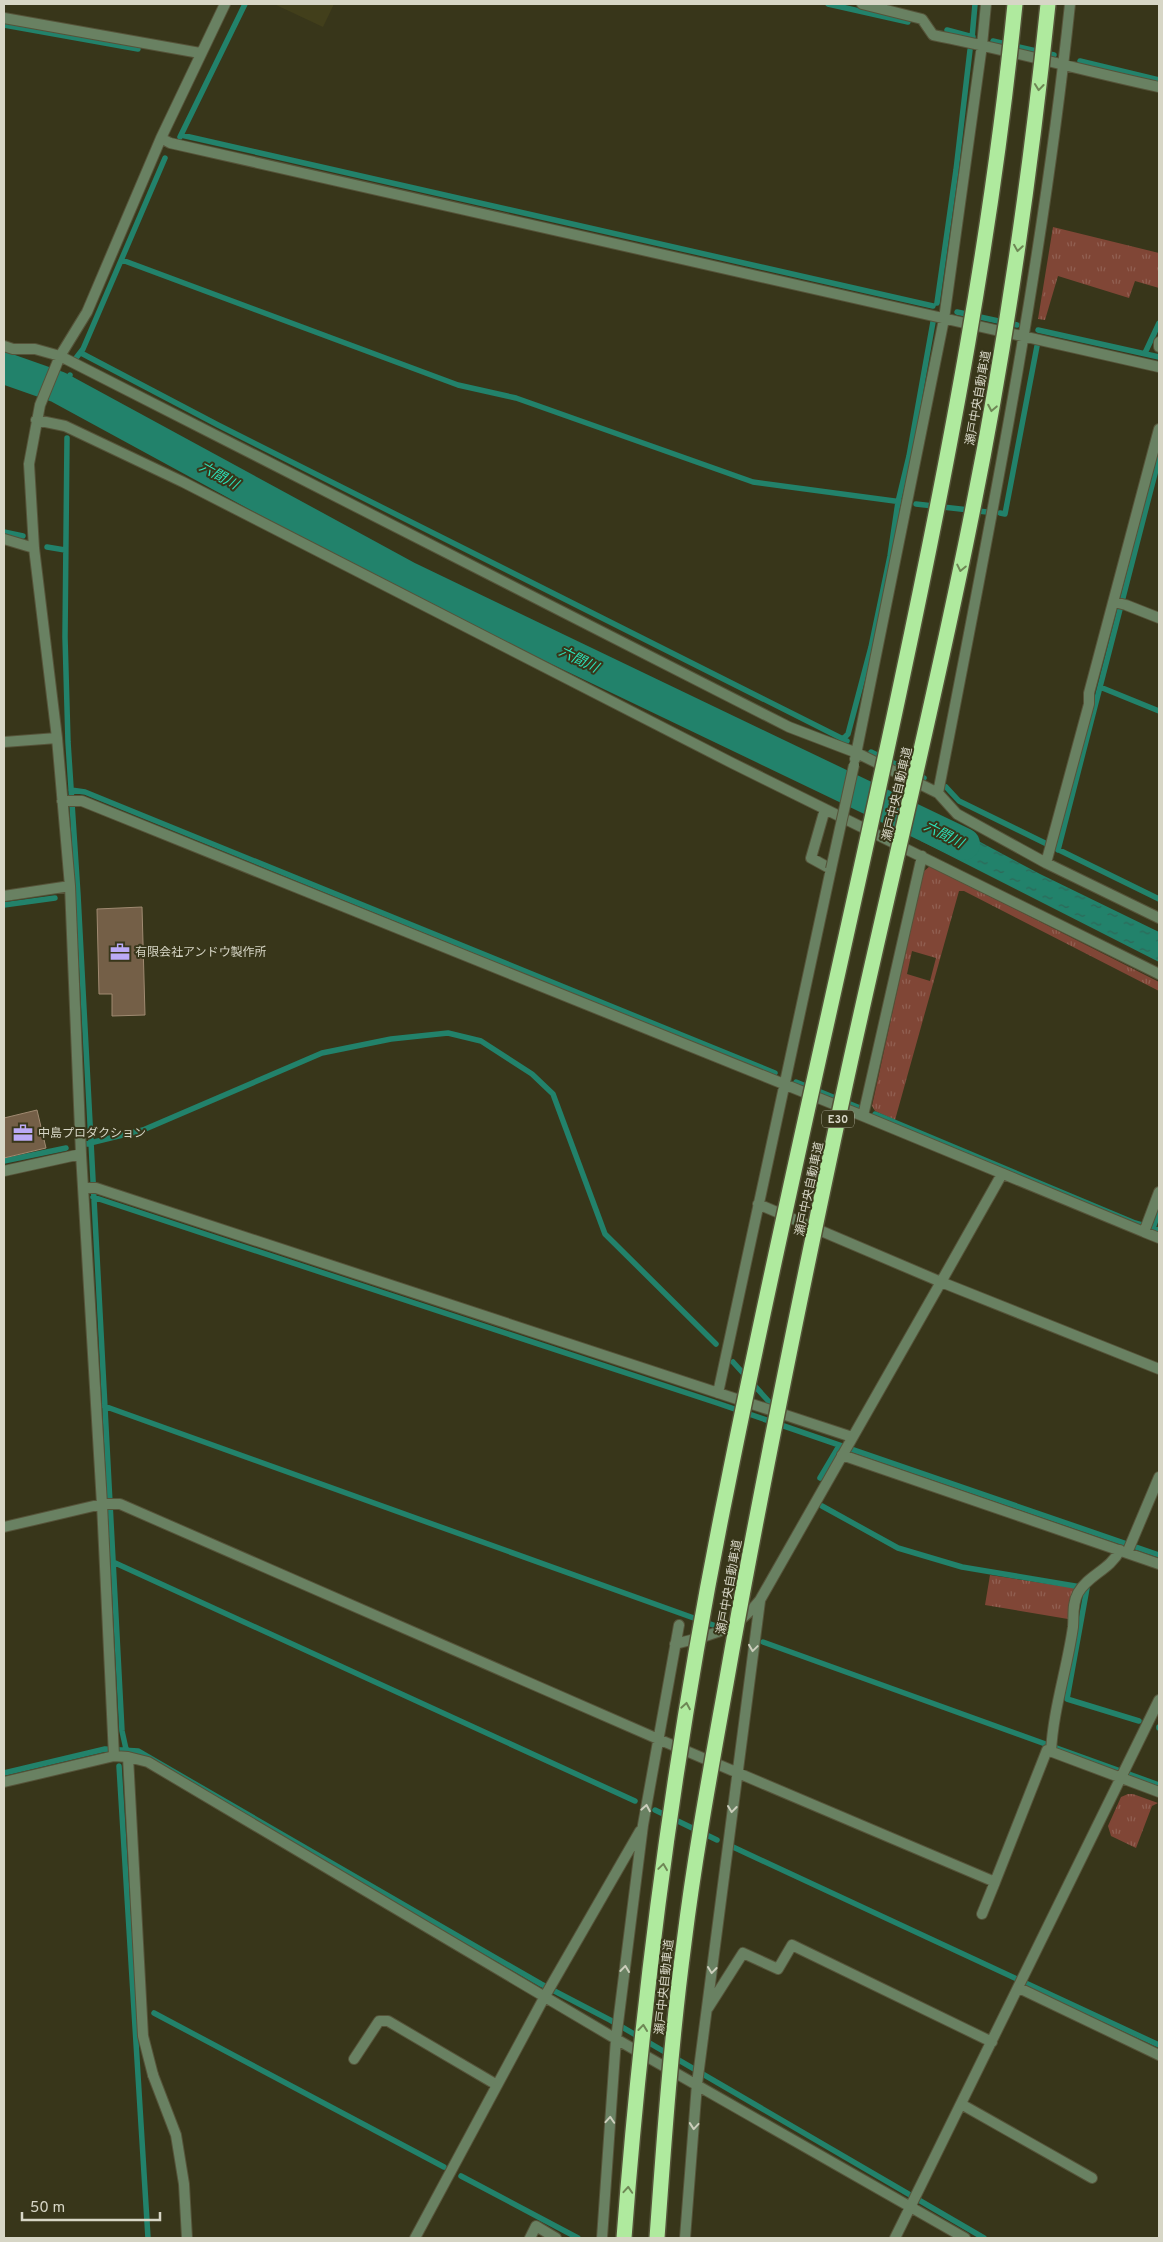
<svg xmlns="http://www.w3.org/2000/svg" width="1163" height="2242" font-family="Overpass,'Noto Sans JP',sans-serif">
	<defs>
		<pattern id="grass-tufts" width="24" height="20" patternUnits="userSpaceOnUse" patternTransform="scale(1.25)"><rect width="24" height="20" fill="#804636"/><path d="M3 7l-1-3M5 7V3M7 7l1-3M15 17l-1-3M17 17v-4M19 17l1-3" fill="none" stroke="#916052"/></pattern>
		<pattern id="water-ripples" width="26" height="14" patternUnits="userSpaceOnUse" patternTransform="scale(1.25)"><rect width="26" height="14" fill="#22826b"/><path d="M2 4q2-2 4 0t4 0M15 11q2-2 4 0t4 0" fill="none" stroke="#2e6858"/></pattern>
	</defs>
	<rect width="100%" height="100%" fill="#38361a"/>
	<path fill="#423f1b" d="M274 4H334L323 27Z"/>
	<path fill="url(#grass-tufts)" fill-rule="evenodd" d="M1053 227 1159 253V288L1135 281 1129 298 1058 276 1045 320 1038 319Z
		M930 866 1159 982V991L964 891H959L895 1120 875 1111 872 1106 923 872ZM912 951 936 958 930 981 907 974Z
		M990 1575 1075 1588 1068 1619 985 1605Z
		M1128 1794H1133L1158 1803 1152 1806 1136 1848 1111 1836 1108 1826 1121 1797Z"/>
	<path fill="url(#water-ripples)" d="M928 814 1040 874 1159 932V962L921 841Z"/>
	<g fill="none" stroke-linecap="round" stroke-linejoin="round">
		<path stroke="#22826b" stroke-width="5.5" d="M828 4 908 22
			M4 25 138 49
			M947 30 973 37
			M972 38 975 4
			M993 41 1054 55
			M1080 61 1159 80
			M181 135 933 306
			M180 137 245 4
			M122 260 458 385 516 398 753 482 902 502
			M937 303 956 170 970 50
			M957 312 1017 325
			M1038 330 1159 357
			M81 353 218 425 847 741
			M1145 353 1159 323
			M76 358 83 349 165 158
			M63 390 70 375
			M81 414 88 403
			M67 438 65 637 68 742 78 895 122 1731 126 1749
			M916 504 987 512
			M1000 513 1005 514 1037 346
			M4 532 23 536
			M47 547 65 550
			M1100 687 1159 711
			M843 739 848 734 871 647 890 556 898 502 909 456 933 322
			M871 752 924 778
			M946 787 959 801 1159 899
			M71 790 85 792 775 1073
			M1058 850 1159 458
			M4 905 55 898
			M796 1082 860 1108
			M875 1114 1135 1223 1159 1230
			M86 1144 143 1130 322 1053 391 1039 448 1033 481 1041 532 1074 553 1094 605 1234 716 1344
			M4 1161 66 1148
			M93 1197 717 1403 1159 1555
			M1153 1228 1159 1211
			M733 1362 772 1405
			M104 1406 716 1626
			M820 1478 839 1446
			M822 1506 898 1548 962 1567 1087 1588 1067 1699 1139 1721
			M113 1562 635 1801
			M763 1642 1159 1785
			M1159 1727V1728
			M119 1766 148 2238
			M4 1773 105 1749 138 1751 541 1984 610 2020 984 2238
			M655 1810 717 1840
			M733 1847 1159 2045
			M154 2013 444 2167
			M461 2176 578 2238"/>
		<path stroke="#22826b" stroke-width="32" d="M4 368 58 387 409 578 964 844"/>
	</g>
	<path fill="#745f47" stroke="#a08a71" d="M142 907 145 1015 112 1016V994H99L97 909Z
		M37 1110 46 1148 4 1158V1118Z"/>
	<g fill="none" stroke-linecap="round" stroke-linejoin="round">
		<defs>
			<path id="minor" d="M862 4 922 19 933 35C1009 50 1084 71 1159 87
				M4 18 200 53
				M161 138 170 143 1159 367
				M1159 342V347
				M4 346 13 349H35L60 356 789 727 857 753 938 793 957 814 1046 863 1159 918
				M36 420 65 426 183 482 732 763 1159 974
				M4 539 34 548
				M1114 602 1126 605 1159 618
				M4 742 57 738
				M855 759 944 319 982 45 986 4
				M938 793C989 531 1042 269 1070 4
				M62 801H82L863 1116 1144 1232 1159 1192
				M1046 863 1089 704V693L1159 429
				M4 896 70 886
				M863 1116 922 856
				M4 1171 81 1154
				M83 1188H96L852 1437
				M758 1204 941 1282 1002 1174
				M1144 1232 1159 1238
				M718 1393 831 869 811 858 825 809
				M842 1455 1159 1564
				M4 1527 102 1504H120L658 1739 995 1882 1047 1750 1159 1792
				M1127 1553 1159 1477
				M675 1644C711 1635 736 1631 760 1600L941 1282 1159 1369
				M1051 1752C1053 1710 1067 1669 1073 1627 1074 1615 1072 1604 1078 1593 1088 1575 1110 1570 1120 1550
				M114 1756 102 1504 81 1154 70 886 57 738 34 548 29 464 40 405 60 356 87 312 161 138 225 4
				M128 1757 143 2036 153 2075
				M4 1782 114 1756 128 1757 148 1762 616 2039 965 2238
				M982 1914 995 1882
				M1019 1988 1159 2055
				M708 2008 743 1953 778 1969 792 1945 992 2042
				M354 2059 379 2021H388L497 2085
				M961 2104 1092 2178
				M415 2238 545 1996 640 1831
				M530 2238 536 2226 556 2238
				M602 2238 616 2039 643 1825 679 1625
				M685 2238 697 2084 760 1601
				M895 2238 1159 1700"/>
			<path id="tertiary" d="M153 2075 176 2135 184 2184 187 2238"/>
		</defs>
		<use href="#minor" stroke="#555339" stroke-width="12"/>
		<use href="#tertiary" stroke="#555339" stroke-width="12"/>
		<use href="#minor" stroke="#698162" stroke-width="10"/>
		<use href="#tertiary" stroke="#698162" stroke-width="10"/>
		<defs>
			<path id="minor-bridge" d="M831 869 854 765"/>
			<path id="motorway-bridge" d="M624 2238C643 1988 676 1739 726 1493 780 1220 845 950 902 679 950 453 992 233 1015 4
				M657 2238C664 2140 671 2041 684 1943 696 1845 715 1747 732 1650 766 1463 804 1277 844 1091 885 901 932 713 970 523 1005 351 1030 178 1048 4"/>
		</defs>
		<use href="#minor-bridge" stroke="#555339" stroke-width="12" stroke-linecap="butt"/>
		<use href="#motorway-bridge" stroke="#555339" stroke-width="18" stroke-linecap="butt"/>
		<use href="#minor-bridge" stroke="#698162" stroke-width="10"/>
		<use href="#motorway-bridge" stroke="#afea9e" stroke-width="15"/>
	</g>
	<defs><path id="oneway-chevron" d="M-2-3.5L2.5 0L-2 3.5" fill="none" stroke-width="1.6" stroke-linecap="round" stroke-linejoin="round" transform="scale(1.25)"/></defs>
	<g stroke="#6e8755">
		<use href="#oneway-chevron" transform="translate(1039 87) rotate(96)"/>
		<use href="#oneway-chevron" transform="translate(1018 248) rotate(99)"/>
		<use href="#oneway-chevron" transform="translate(992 408) rotate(101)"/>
		<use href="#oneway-chevron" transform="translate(961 568) rotate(102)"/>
		<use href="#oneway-chevron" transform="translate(686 1706) rotate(-80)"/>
		<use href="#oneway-chevron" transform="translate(663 1867) rotate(-82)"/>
		<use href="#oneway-chevron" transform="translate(643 2028) rotate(-84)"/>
		<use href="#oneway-chevron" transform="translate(628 2190) rotate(-86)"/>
	</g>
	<g stroke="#cccebc">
		<use href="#oneway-chevron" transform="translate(753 1648) rotate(98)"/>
		<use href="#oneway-chevron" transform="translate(646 1808) rotate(-80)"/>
		<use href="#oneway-chevron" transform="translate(732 1809) rotate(97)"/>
		<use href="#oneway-chevron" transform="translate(625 1969) rotate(-83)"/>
		<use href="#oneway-chevron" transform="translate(712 1970) rotate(97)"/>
		<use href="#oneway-chevron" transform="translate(610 2120) rotate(-86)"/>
		<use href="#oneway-chevron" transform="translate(694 2126) rotate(95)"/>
	</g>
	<defs>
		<symbol id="office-bare" viewBox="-9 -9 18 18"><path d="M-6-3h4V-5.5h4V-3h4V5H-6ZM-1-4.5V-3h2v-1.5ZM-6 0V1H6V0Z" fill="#bbaaf6" stroke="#38361a" stroke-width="2.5" paint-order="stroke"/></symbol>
	</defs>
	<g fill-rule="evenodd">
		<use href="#office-bare" x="106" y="938" width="28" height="28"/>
		<use href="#office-bare" x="9" y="1119" width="28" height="28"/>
	</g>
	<g text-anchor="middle" stroke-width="4" stroke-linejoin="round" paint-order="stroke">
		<rect fill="#38361a" stroke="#a7a692" stroke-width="1" x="822" y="1110.5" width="32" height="17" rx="4"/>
		<g font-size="11" font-weight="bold" fill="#d7d6c6">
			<text x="838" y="1123">E30</text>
		</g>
		<g font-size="12" fill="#d7d6c6" stroke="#38361a">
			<text transform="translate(978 398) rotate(-80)" y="4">瀬戸中央自動車道</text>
			<text transform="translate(897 794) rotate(-77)" y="4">瀬戸中央自動車道</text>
			<text transform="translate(809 1189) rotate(-78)" y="4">瀬戸中央自動車道</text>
			<text transform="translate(729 1587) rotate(-80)" y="4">瀬戸中央自動車道</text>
			<text transform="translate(664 1987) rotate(-84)" y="4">瀬戸中央自動車道</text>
		</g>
		<g font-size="12" fill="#d7d6c6" stroke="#38361a" text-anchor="start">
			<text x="135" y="956">有限会社アンドウ製作所</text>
			<text x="38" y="1137">中島プロダクション</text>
		</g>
		<g font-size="14" font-style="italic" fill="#2cdfb7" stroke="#38361a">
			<text transform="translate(219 475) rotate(29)" y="5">六間川</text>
			<text transform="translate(579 659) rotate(26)" y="5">六間川</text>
			<text transform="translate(944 834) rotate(27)" y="5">六間川</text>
		</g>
	</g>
	<rect width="1163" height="2242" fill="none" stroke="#d7d6c6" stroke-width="10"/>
	<path d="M22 2212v8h138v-8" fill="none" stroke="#d7d6c6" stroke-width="2.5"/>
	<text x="30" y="2212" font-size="15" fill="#d7d6c6" stroke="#38361a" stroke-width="4" paint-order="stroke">50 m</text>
</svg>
